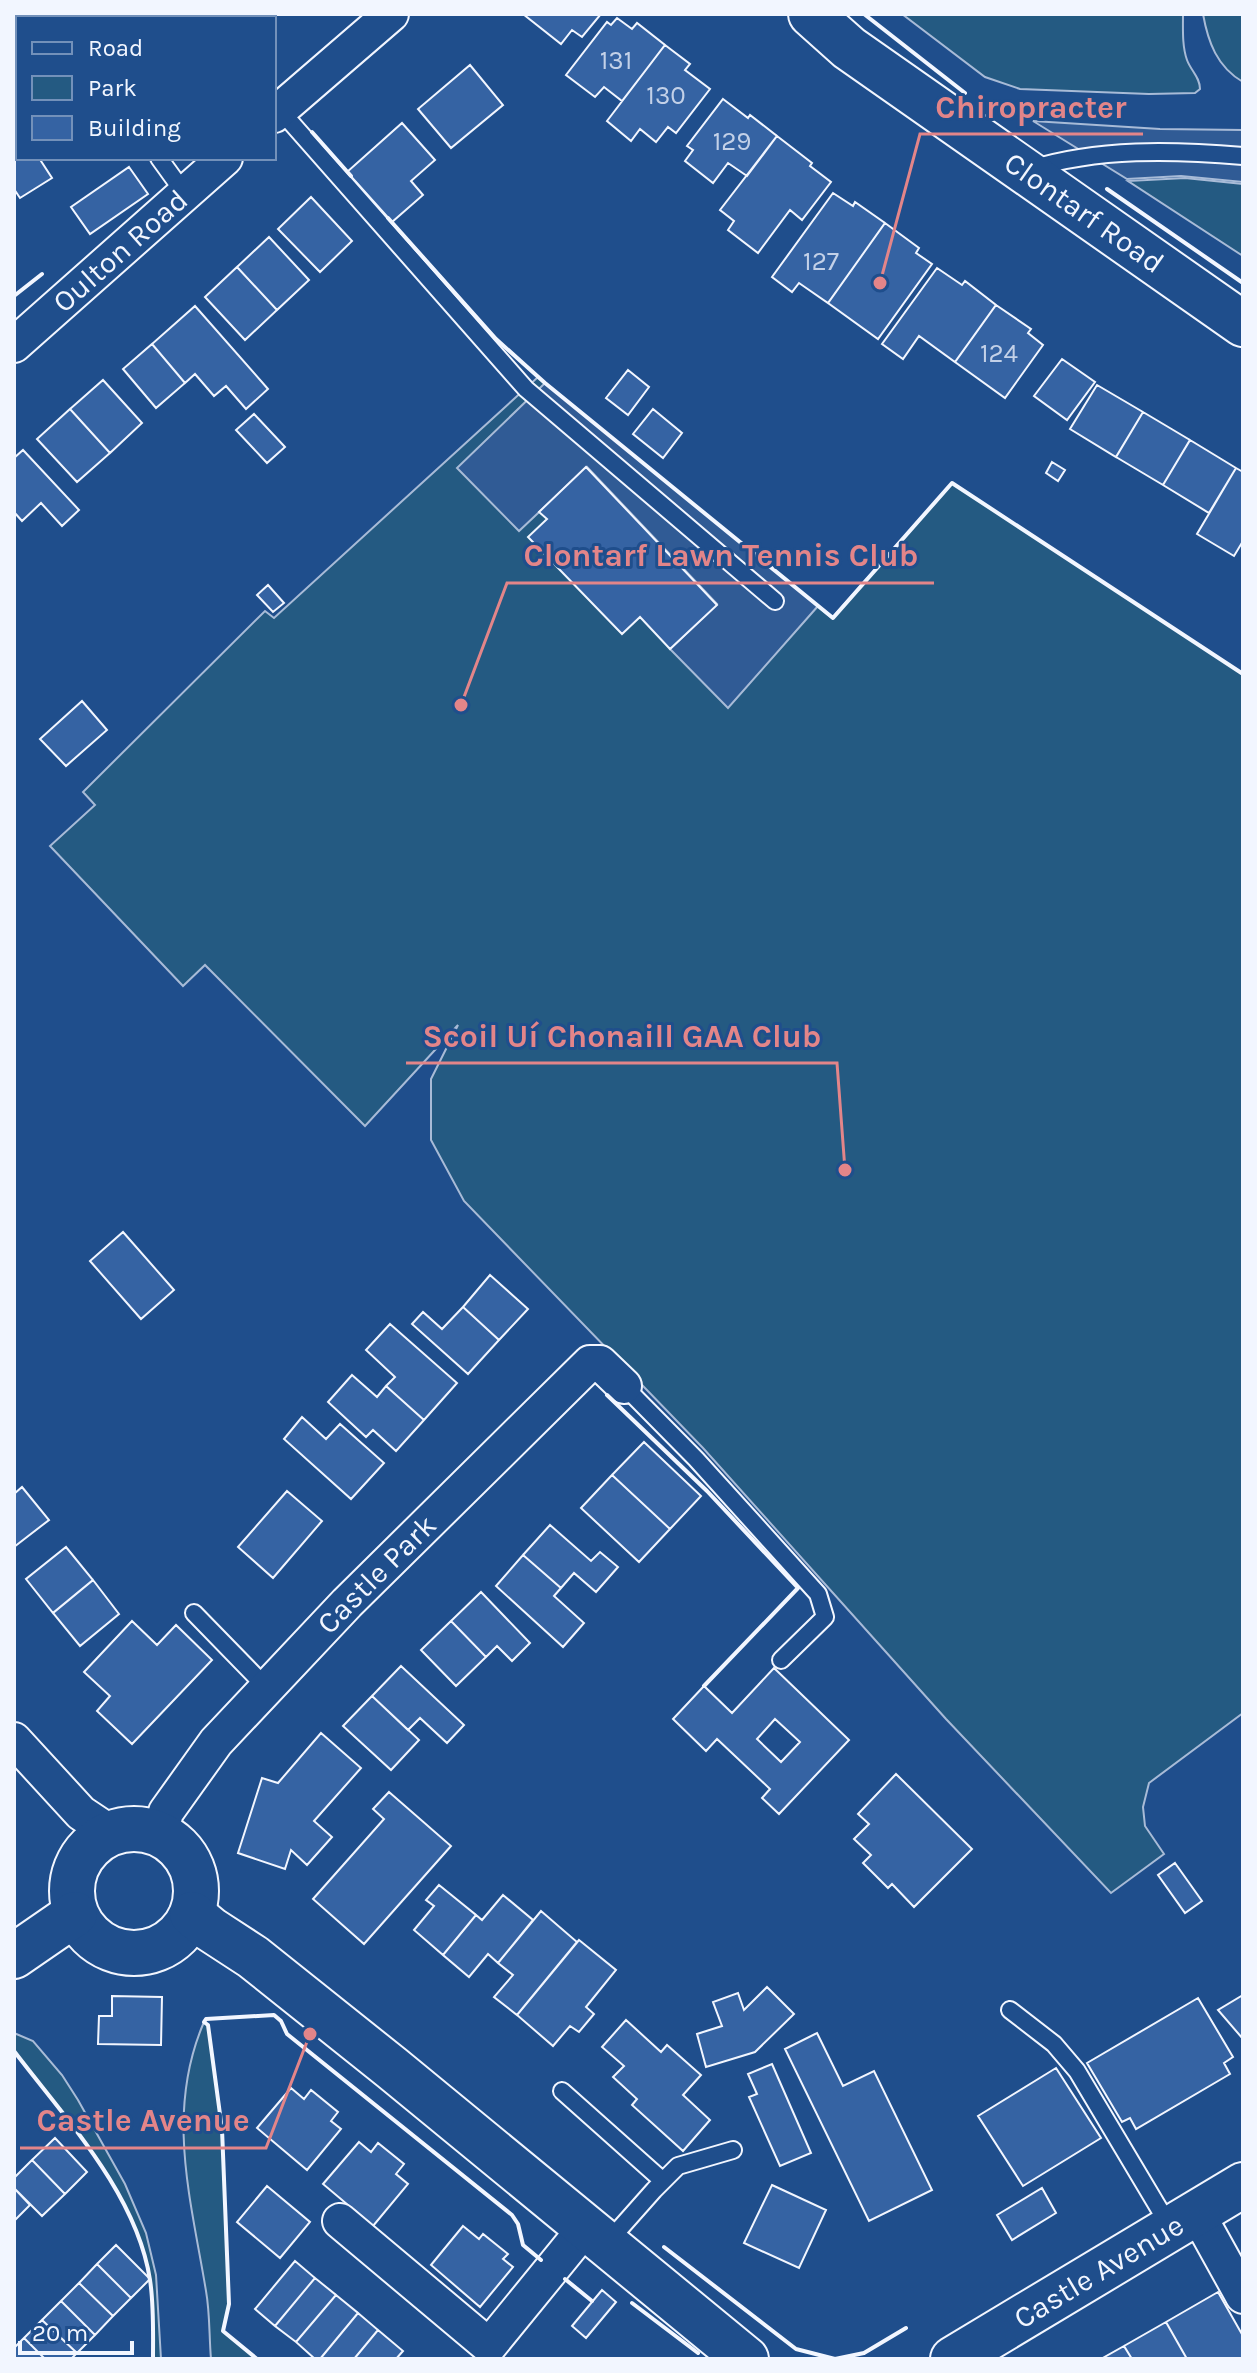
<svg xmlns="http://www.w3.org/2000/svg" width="1257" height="2373" font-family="Karla,sans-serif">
	<rect width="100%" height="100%" fill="#1f4e8c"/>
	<path fill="#245a82" stroke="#a8bbd7" stroke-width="2" d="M902 14H1183C1183 29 1182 46 1187 60 1191 71 1200 77 1200 89L1195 93 1149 94 1020 89 985 77Z
		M1203 14H1243V82C1217 67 1208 42 1203 14Z
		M1185 178 1243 184V256L1128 181Z
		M538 377 832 618 952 483 1243 674V1713L1149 1783 1143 1807 1145 1826 1164 1854 1111 1893 946 1719 703 1448 464 1201 431 1140V1079L458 1025 365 1126 205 965 183 986 50 846 95 805 83 792 265 611 274 618Z
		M204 2022 208 2025 222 2129 229 2304 223 2331 257 2359H211C209 2336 210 2313 206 2291 191 2200 165 2112 204 2022Z
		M14 2033 33 2041 62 2075 78 2100 125 2184 146 2233 156 2275 161 2359H153C153 2333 154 2305 150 2280 137 2194 65 2117 14 2051Z"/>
	<path fill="#305b95" stroke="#a8bbd7" stroke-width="2" d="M1033 121 1160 129 1243 130V182L1181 176 1127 179Z
		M545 383 818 606 728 708 670 649 717 604 587 467 519 531 457 468Z"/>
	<path fill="#3563a3" stroke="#f2f6ff" stroke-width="2" fill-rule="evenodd" d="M92 14H171L174 18H95Z
		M171 14H206L201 18H174Z
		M523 14H601L582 37 572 30 561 44Z
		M617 18 632 29 637 23 665 45 622 101 604 87 595 97 566 75 607 22 611 25Z
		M18 38V109L14 104V41Z
		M665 45 690 64 685 70 710 89 676 133 668 127 656 142 640 129 631 141 607 121Z
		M470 65 503 105 451 148 418 109Z
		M723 99 748 118 750 115 777 136 747 176 728 163 713 183 685 161 693 150 687 146Z
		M402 123 435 160 411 181 423 195 392 222 347 172Z
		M18 129V158H39L52 178 20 198 14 189V131Z
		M777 136 812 163 810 166 831 182 802 220 790 210 758 253 728 230 734 221 720 210Z
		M129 167 148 194 90 234 71 207Z
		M833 193 853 206 855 202 885 223 828 303 799 283 792 292 772 277Z
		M311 197 352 241 320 272 278 229Z
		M885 223 919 248 916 253 932 264 878 339 828 303Z
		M269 237 309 280 277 310 237 267Z
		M237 267 277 310 245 340 205 297Z
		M937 268 962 285 965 281 996 305 955 362 919 336 903 359 882 344Z
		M996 305 1031 329 1028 333 1043 345 1005 398 955 362Z
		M195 306 268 389 246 409 226 386 214 396 195 374 185 383 152 344Z
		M152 344 185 383 156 408 123 369Z
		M1062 359 1095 382 1067 420 1034 396Z
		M628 370 649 387 628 415 606 398Z
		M103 380 142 423 110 453 70 409Z
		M1097 385 1143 412 1116 457 1070 429Z
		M70 409 110 453 77 482 37 439Z
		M653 409 682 433 663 458 633 434Z
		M1143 412 1190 440 1163 485 1116 457Z
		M254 414 285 447 267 463 236 430Z
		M1190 440 1236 468 1209 513 1163 485Z
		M23 450 79 510 62 526 41 503 22 521 14 512V458Z
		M1052 462 1065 470 1058 481 1046 473Z
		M586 467 717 605 670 649 640 617 622 634 528 537 547 519 539 512Z
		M1236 468 1243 472V541L1234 556 1197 534Z
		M268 585 284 603 273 612 257 595Z
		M82 701 107 730 66 766 40 739Z
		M123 1232 174 1290 141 1319 90 1261Z
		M490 1275 528 1309 499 1340 463 1307Z
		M463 1307 499 1340 468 1374 412 1324 423 1312 442 1329Z
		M390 1324 457 1383 424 1420 386 1386 395 1377 366 1350Z
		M352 1375 377 1397 386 1386 424 1420 396 1451 373 1430 366 1437 328 1402Z
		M302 1417 326 1439 340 1424 384 1463 351 1499 284 1439Z
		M644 1442 701 1496 670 1529 612 1475Z
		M612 1475 670 1529 639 1562 581 1508Z
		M22 1487 49 1520 14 1547V1494Z
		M287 1491 322 1521 273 1578 238 1547Z
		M550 1525 591 1561 600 1552 618 1567 596 1592 574 1573 561 1588 523 1555Z
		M66 1547 93 1580 53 1613 26 1579Z
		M523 1555 561 1588 554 1596 584 1623 563 1647 496 1586Z
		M93 1580 119 1614 80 1646 53 1613Z
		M481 1592 530 1643 512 1661 497 1646 486 1657 451 1621Z
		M132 1621 157 1645 176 1625 212 1660 132 1744 97 1711 110 1696 84 1672Z
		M451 1621 486 1657 456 1686 421 1650Z
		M401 1666 464 1725 447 1743 420 1718 408 1730 372 1696Z
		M774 1668 849 1740 779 1814 762 1798 770 1789 717 1739 706 1751 673 1719 704 1686 732 1713ZM775 1719 800 1742 781 1762 757 1739Z
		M372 1696 419 1740 391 1770 343 1726Z
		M321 1733 361 1768 314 1821 332 1837 307 1865 291 1850 285 1869 238 1853 262 1778 278 1783Z
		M896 1774 972 1849 914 1907 892 1884 888 1888 863 1863 871 1855 854 1839 869 1824 858 1814Z
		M389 1792 451 1846 364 1944 313 1899 384 1819 373 1809Z
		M1175 1863 1202 1901 1185 1913 1158 1875Z
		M439 1885 476 1915 443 1955 414 1930 434 1906 426 1900Z
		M503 1895 533 1920 498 1963 488 1954 469 1977 443 1955 476 1915 482 1920Z
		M541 1911 577 1942 517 2015 494 1997 513 1975 498 1963Z
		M579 1940 616 1970 586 2007 594 2014 579 2032 570 2026 553 2046 517 2015Z
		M767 1987 794 2014 755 2052 706 2067 697 2034 722 2026 713 2002 738 1993 744 2010Z
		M1243 1995V2039L1218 2010Z
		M112 1996 162 1997 161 2045 98 2044 99 2016H112Z
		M1198 1998 1233 2057 1224 2063 1230 2074 1136 2129 1130 2118 1122 2122 1087 2063Z
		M626 2020 661 2052 667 2045 701 2075 683 2095 710 2120 683 2151 632 2105 637 2099 613 2077 624 2066 602 2047Z
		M817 2033 843 2086 874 2071 932 2190 869 2221 785 2049Z
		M772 2064 811 2153 780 2166 749 2097 757 2094 748 2074Z
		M1056 2068 1101 2138 1023 2186 978 2116Z
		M291 2088 304 2099 311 2090 338 2112 331 2121 341 2129 307 2170 257 2128Z
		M55 2138 87 2172 65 2194 32 2160Z
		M359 2142 371 2152 378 2143 404 2164 396 2174 408 2184 373 2226 323 2184Z
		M32 2160 65 2194 42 2216 14 2188V2178Z
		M772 2185 826 2210 799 2268 744 2243Z
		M267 2186 310 2222 280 2258 237 2222Z
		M14 2188 30 2205 14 2221Z
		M1042 2188 1056 2213 1012 2240 997 2215Z
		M463 2226 479 2239 483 2234 508 2254 503 2259 513 2267 480 2307 431 2265Z
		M116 2245 150 2279 131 2298 97 2264Z
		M295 2261 315 2278 275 2326 255 2309Z
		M97 2264 131 2298 113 2316 79 2283Z
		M315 2278 336 2295 296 2342 275 2326Z
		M79 2283 113 2316 95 2335 61 2301Z
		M602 2290 616 2302 586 2338 572 2326Z
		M1218 2292 1243 2336V2359H1187L1166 2322Z
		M336 2295 358 2313 320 2359H315L296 2342Z
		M61 2301 95 2335 77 2353 42 2320Z
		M358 2313 378 2330 354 2359H320Z
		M42 2320 77 2353 71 2359H45L24 2338Z
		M1166 2322 1187 2359H1132L1124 2346Z
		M378 2330 403 2351 396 2359H354Z
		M24 2338 45 2359H14V2348Z
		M1124 2346 1132 2359H1101Z"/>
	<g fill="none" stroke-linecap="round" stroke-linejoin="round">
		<defs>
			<path id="lane" d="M54 14 56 18
				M280 110 526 389 775 601
				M159 158 185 194
				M1031 169C1098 148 1173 150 1243 156
				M624 1386 696 1459 818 1594 825 1617 781 1660
				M194 1613 267 1688
				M1010 2010 1054 2044 1077 2071 1170 2227
				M562 2091 663 2181
				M607 2243 654 2190 678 2166 733 2150"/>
			<g id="street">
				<path d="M274 115 391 14"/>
				<path id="s1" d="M14 345 225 158"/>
				<path d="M14 1740 81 1813 111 1833"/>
				<path id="s2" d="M160 1835 166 1812 216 1742 347 1603 590 1363H600L624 1386"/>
				<path d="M1197 2213 1243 2296"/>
				<path d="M340 2221 489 2346 586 2227"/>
			</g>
			<g id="secondary">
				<path id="s3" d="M811 14 849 48 1243 324"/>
				<circle cx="134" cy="1891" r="62"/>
				<path d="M192 1914 210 1929 253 1957 392 2068 746 2359"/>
				<path d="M14 1956 75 1914"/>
				<path id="s4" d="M953 2359 1243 2185"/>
			</g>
		</defs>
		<use href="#lane" stroke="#f2f6ff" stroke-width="20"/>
		<use href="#street" stroke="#f2f6ff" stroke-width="38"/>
		<use href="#secondary" stroke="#f2f6ff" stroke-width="48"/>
		<use href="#lane" stroke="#1f4e8c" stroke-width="16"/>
		<use href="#street" stroke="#1f4e8c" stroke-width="34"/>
		<use href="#secondary" stroke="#1f4e8c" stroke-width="44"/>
		<path stroke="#f2f6ff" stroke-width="4" d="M864 14 965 93
			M312 132 351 176
			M1107 189 1243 283
			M388 218 496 339 545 383 833 618 952 483 1243 674
			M14 296 42 274
			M607 1395 707 1491 798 1588 704 1686
			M14 2051C65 2118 137 2194 150 2280 154 2305 153 2333 153 2359
			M664 2247 796 2349 835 2359 864 2353 906 2328
			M565 2279 592 2301
			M632 2303 698 2353
			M257 2359 223 2331 229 2304 222 2129 208 2025 204 2022 206 2019 274 2015 281 2021 287 2034 512 2215 518 2224 523 2245 541 2260"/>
	</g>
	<g text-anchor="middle" stroke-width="6" stroke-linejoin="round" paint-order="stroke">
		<g font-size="26" fill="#c3d1e8">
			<text x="616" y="69">131</text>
			<text x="666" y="104">130</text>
			<text x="732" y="150">129</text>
			<text x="821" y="270">127</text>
			<text x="999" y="362">124</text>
		</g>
		<g font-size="30" fill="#f2f6ff" stroke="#1f4e8c">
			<text dy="10" stroke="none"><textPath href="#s3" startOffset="338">Clontarf Road</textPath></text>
			<text dy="10" stroke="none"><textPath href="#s1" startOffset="142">Oulton Road</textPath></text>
			<text dy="10" stroke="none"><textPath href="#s2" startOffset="342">Castle Park</textPath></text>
			<text dy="10" stroke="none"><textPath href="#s4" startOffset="170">Castle Avenue</textPath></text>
		</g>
	</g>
	<path fill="none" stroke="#e38589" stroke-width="3" d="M880 283L920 134H1143M461 705L507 583H934M845 1170L837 1063H406M310 2034L266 2148H20"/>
	<g fill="#e38589" stroke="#1f4e8c" stroke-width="3">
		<circle cx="880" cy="283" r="8"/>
		<circle cx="461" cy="705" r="8"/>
		<circle cx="845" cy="1170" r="8"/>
		<circle cx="310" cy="2034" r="8"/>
	</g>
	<g font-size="32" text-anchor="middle" font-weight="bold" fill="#e38589" stroke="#1f4e8c" stroke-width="6" stroke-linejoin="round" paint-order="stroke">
		<text x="1031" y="118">Chiropracter</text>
		<text x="721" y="566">Clontarf Lawn Tennis Club</text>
		<text x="622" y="1047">Scoil Uí Chonaill GAA Club</text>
		<text x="143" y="2131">Castle Avenue</text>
	</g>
	<rect width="1257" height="2373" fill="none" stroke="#f2f6ff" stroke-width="32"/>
	<rect x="16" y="16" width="260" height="144" fill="#1f4e8c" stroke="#7391ba" stroke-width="2"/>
	<rect x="32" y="42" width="40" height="12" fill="#1f4e8c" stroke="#7391ba" stroke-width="2"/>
	<text x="88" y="56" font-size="24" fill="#f2f6ff">Road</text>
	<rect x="32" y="76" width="40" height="24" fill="#245a82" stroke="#7391ba" stroke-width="2"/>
	<text x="88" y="96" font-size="24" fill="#f2f6ff">Park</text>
	<rect x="32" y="116" width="40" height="24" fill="#3563a3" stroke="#7391ba" stroke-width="2"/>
	<text x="88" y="136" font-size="24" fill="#f2f6ff">Building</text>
	<path d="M20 2341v12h112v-12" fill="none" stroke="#f2f6ff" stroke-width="4"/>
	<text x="32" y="2341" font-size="24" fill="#f2f6ff" stroke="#1f4e8c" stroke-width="6" paint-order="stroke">20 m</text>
</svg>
